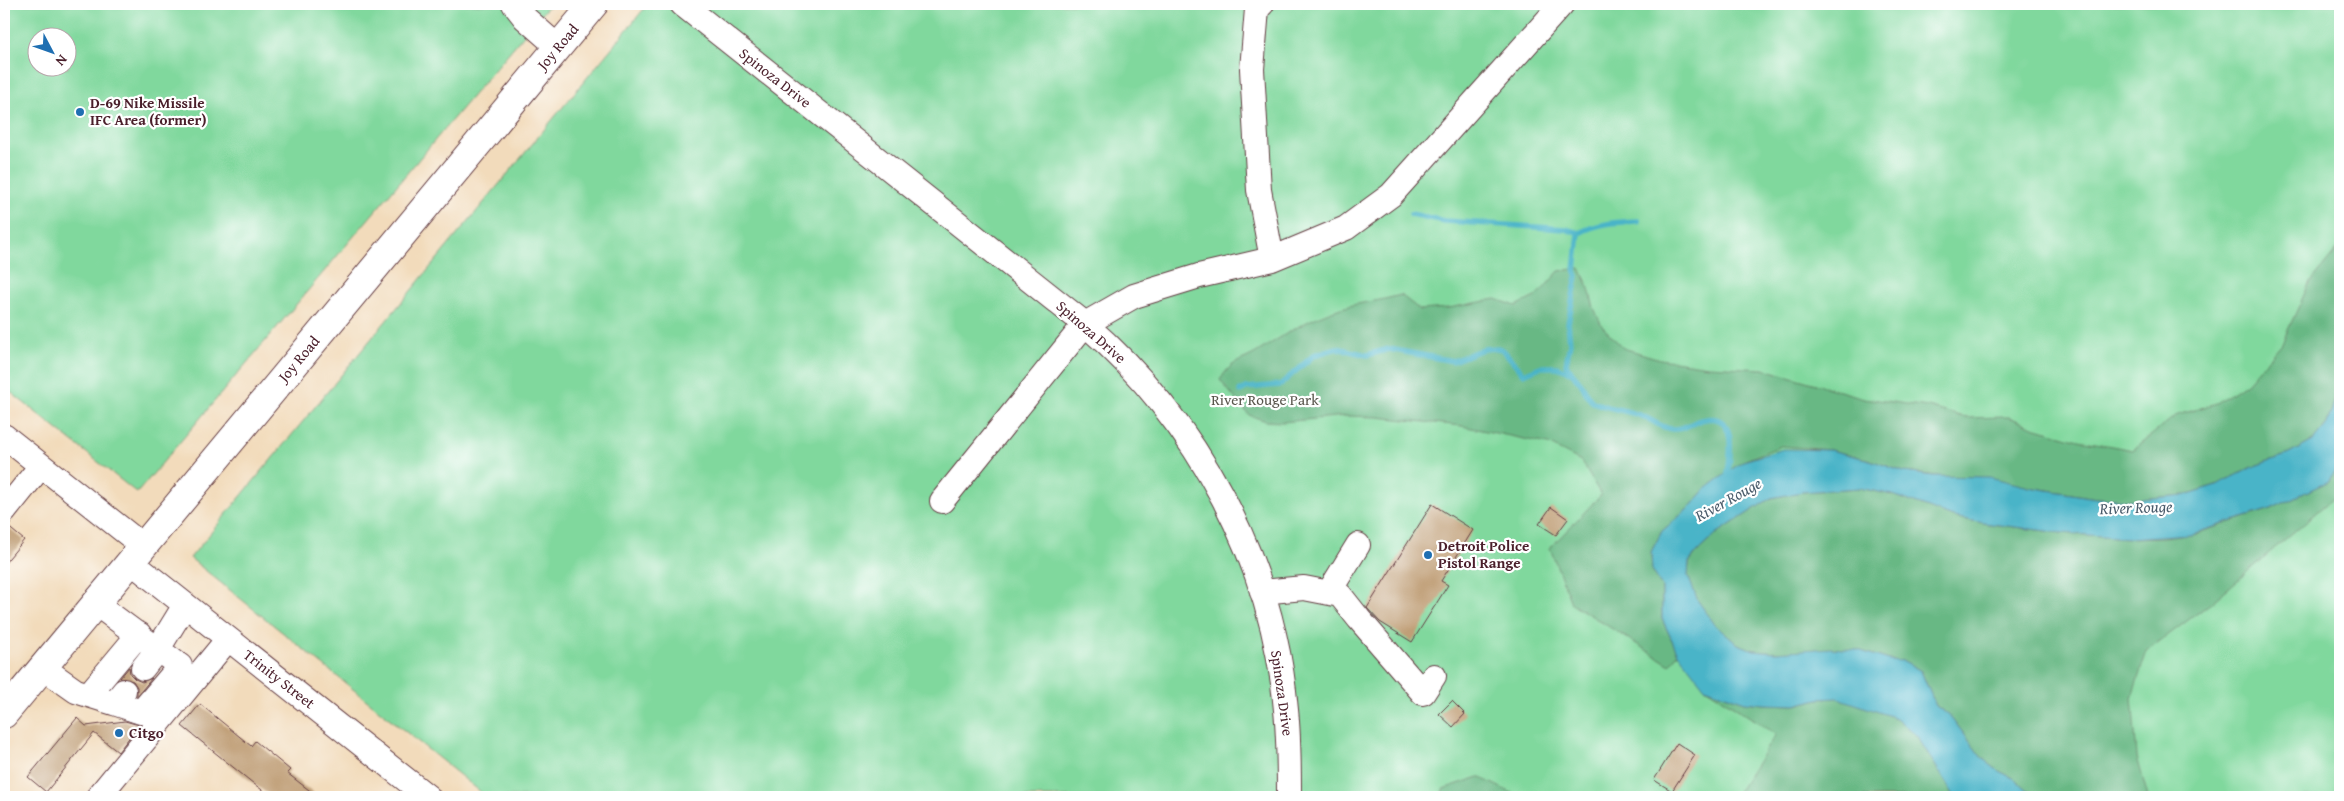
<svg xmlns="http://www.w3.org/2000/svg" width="2344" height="801" font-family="'Gentium Book Plus',serif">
	<rect width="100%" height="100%" fill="#fff"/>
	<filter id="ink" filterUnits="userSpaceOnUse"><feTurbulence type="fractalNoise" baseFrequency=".02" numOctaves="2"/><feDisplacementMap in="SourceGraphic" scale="10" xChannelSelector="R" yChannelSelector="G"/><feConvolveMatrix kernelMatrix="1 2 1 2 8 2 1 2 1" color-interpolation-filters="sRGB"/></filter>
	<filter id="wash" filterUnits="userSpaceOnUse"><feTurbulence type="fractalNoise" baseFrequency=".0096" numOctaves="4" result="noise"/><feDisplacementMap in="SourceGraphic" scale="20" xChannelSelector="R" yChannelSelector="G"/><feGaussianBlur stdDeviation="1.12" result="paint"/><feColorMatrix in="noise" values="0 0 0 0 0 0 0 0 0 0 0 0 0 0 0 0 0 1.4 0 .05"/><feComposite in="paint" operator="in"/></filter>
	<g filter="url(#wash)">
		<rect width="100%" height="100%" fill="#f2dbbb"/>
		<path fill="#80d89d" stroke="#657c64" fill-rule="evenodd" d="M4 4H550L137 493 4 387ZM38 38H68V68H38Z
			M648 4H2340V797H487L190 558Z"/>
		<path fill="#68b884" stroke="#596c58" d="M2340 246V384L2327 424 2313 441 2289 454 2253 467 2217 485 2185 495 2130 500 2096 498 2029 487 1904 472 1870 460 1830 450 1781 446 1743 461 1707 488 1689 508 1662 531 1651 552 1652 572 1662 587V619L1678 653 1670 665 1571 603 1550 548 1601 495 1581 461 1548 444 1462 426 1378 417 1346 416 1282 422 1266 421 1249 415 1220 380C1233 359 1240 363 1259 351 1286 334 1310 317 1341 308 1360 302 1381 301 1401 295L1420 310 1449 308 1496 299 1516 306 1537 296 1559 271 1580 268 1588 285 1594 308 1602 326 1623 348 1660 359 1708 366 1764 369 1864 398 1928 407 1967 418 2009 417 2036 428 2079 440 2133 450 2175 416 2217 403 2249 381 2282 343 2309 284Z
			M2340 462V492L2211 603 2147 651 2132 697 2137 757 2148 797H2034L2015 779 1997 770 1982 758 1951 717 1936 706 1921 671 1904 661 1889 660 1858 650 1776 652 1753 650 1736 643 1716 626 1698 601 1688 576 1689 563 1699 550 1716 534 1771 498 1802 492 1859 488 1893 495 1953 517 1983 523 2062 533 2129 538 2163 537 2197 533 2271 509 2329 481Z
			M1705 688 1745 702 1764 704 1796 705 1818 699 1840 697 1896 718 1917 736 1955 797H1735L1776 734Z
			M1479 777 1520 797H1442L1443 789Z"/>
		<path fill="#4ab4c8" stroke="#4a6a7a" d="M2340 384V462L2329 481 2271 509 2192 534 2129 538 2062 533 1983 523 1953 517 1893 495 1859 488 1802 492 1771 498 1716 534 1699 550 1689 562 1688 576 1698 601 1716 626 1736 643 1753 650 1776 652 1830 648 1858 650 1889 660 1904 661 1921 671 1936 706 1951 717 1982 758 1997 770 2015 779 2034 797H1955L1917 736 1896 718 1838 698 1818 699 1796 705 1764 704 1745 702 1705 688 1678 653 1662 619V587L1652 572 1651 552 1662 531 1689 508 1707 488 1743 461 1783 449 1830 450 1870 460 1904 472 1933 476 1990 477 2029 487 2096 498 2130 500 2185 495 2217 485 2253 467 2289 454 2313 441 2327 424Z"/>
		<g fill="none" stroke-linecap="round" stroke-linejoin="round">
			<path stroke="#4ab4c8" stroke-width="5.5" d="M1411 214 1444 221 1565 229 1579 233C1598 223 1618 222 1638 221
				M1579 233 1575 271 1577 276 1568 323 1570 343 1566 364C1570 371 1575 375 1579 381 1586 388 1585 396 1593 402 1609 409 1628 410 1644 417 1654 421 1661 428 1672 429 1684 430 1691 423 1701 420 1740 409 1730 459 1727 479
				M1240 391 1246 388 1280 385 1314 355 1337 348 1367 355 1389 349 1453 361 1483 349 1498 348 1503 350 1524 374 1540 367H1557L1570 372"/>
		</g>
		<g id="blocks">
			<path fill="#c09f77" d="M1432 504 1473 530 1441 581 1448 585 1412 642 1380 622 1367 608Z
				M1551 507 1568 519 1556 535 1539 524Z
				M4 525H6L24 540 4 564Z
				M129 667 130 674 135 679 142 682 152 678 137 696V687L133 681 120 678Z
				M1452 701 1465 714 1453 727 1439 714Z
				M200 704 251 746 255 741 290 770 287 773 318 797H272L254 784 182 726Z
				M77 718 86 726 125 721 139 725 118 752 94 733 46 792 28 777Z
				M1677 743 1695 755 1672 791 1654 780Z"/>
		</g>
	</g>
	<g filter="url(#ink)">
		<use href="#blocks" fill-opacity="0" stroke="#633b41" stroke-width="1"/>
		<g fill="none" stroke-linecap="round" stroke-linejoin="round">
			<defs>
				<path id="minor" d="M514 4 525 18 558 47
					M682 4 1085 324C1198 422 1273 561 1286 710 1289 739 1289 768 1289 797
					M1262 4 1257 9 1252 69 1259 190 1272 259
					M4 436 143 546
					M942 501 1085 324 1134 296 1199 276 1272 259 1346 228 1391 195 1562 4
					M4 512 41 466
					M130 561 428 797
					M1262 592 1304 588 1340 595 1359 619 1423 693 1434 676
					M1329 592 1358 545
					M95 603 180 666 141 712 114 703
					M42 667 76 691 114 703 124 691
					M143 668 158 649 185 605
					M89 694 139 634
					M98 797 228 639"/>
				<path id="major" d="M4 714 594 4"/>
			</defs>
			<use href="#minor" stroke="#633b41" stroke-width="26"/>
			<use href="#major" stroke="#633b41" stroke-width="30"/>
			<use href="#minor" stroke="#fff" stroke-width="24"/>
			<use href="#major" stroke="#fff" stroke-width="28"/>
		</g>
	</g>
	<g fill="#1f6fb2" stroke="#fff" stroke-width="2">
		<circle cx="80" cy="112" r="5"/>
		<circle cx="1428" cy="555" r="5"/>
		<circle cx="119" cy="733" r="5"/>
	</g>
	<g text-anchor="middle" stroke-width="4.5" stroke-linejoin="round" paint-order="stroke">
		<g font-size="15" fill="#4a1f2b" stroke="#fff">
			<text transform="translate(558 47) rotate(-50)" y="5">Joy Road</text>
			<text transform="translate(775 78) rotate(38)" y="5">Spinoza Drive</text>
			<text transform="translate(1091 332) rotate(41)" y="5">Spinoza Drive</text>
			<text transform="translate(299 359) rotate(-50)" y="5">Joy Road</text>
			<text transform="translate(279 679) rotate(38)" y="5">Trinity Street</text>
			<text transform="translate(1282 693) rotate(82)" y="5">Spinoza Drive</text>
		</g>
		<g font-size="15" font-weight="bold" fill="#4a1f2b" stroke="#fff" text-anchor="start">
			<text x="90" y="108">D-69 Nike Missile<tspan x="90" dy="17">IFC Area (former)</tspan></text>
			<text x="1438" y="551">Detroit Police<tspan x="1438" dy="17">Pistol Range</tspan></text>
			<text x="129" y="738">Citgo</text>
		</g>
		<g font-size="15" fill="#5a564d" stroke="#fff">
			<text x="1265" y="405">River Rouge Park</text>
		</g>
		<g font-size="16" font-style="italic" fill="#4a5b6a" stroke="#fff">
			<text transform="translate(1728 499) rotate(-29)" y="6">River Rouge</text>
			<text transform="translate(2136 507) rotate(-2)" y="6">River Rouge</text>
		</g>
	</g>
	<rect width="2344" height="801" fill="none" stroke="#fff" stroke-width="20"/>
	<g transform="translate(52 52) rotate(131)"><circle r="24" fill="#ffffff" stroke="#b7a5aa"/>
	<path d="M0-4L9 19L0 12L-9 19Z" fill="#1f6fb2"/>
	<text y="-8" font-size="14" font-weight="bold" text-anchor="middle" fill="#4a1f2b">N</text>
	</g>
</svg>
